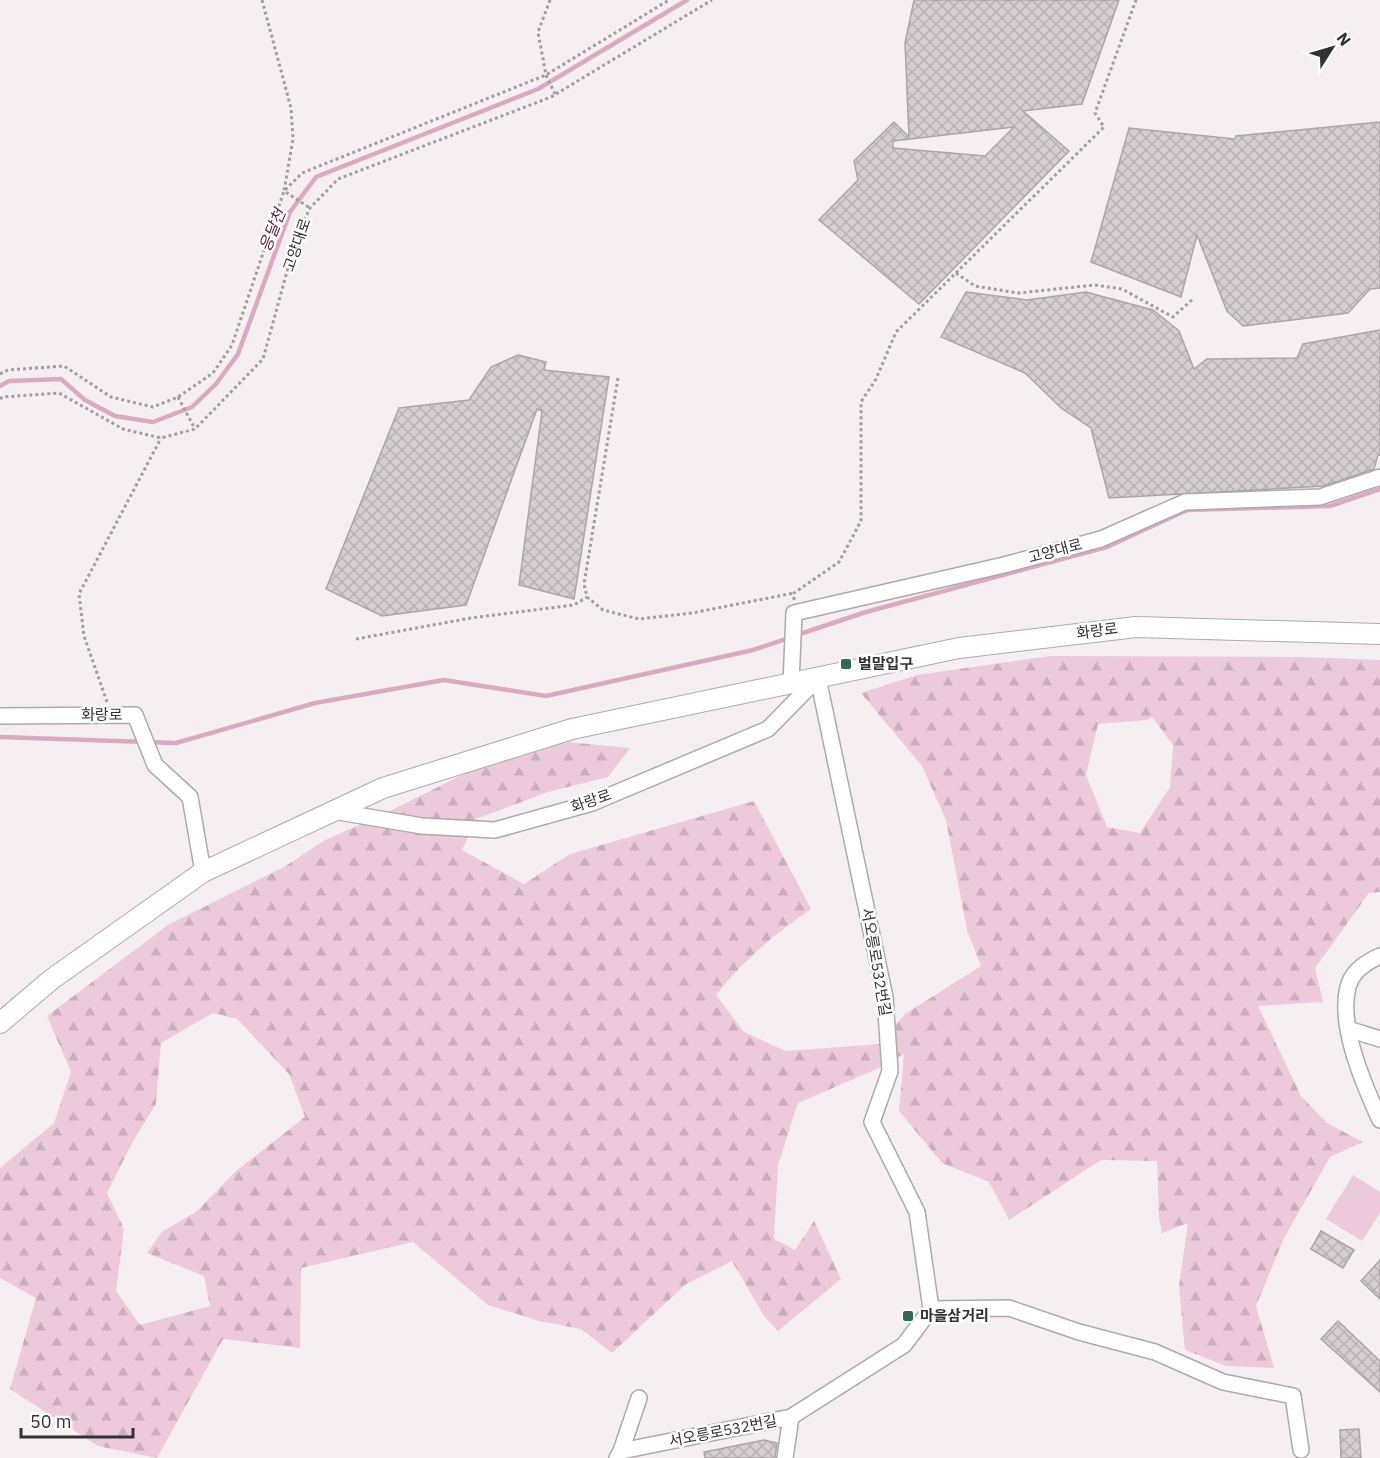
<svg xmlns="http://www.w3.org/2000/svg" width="1380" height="1458" font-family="'IBM Plex Sans','Noto Sans KR',sans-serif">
	<defs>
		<pattern id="forest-firs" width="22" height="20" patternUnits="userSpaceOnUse" patternTransform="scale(1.5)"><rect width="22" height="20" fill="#eccadc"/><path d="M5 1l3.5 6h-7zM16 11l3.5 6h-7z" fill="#cbaebd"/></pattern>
		<pattern id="building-cross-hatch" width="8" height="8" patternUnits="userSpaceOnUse" patternTransform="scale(1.5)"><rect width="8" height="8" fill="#d4ced1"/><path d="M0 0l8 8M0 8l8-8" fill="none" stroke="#b6b1b4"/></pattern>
	</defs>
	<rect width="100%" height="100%" fill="#f6eff2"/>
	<path fill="#eccadc" d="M1353 1175 1380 1192V1213L1362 1241 1326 1219Z"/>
	<path fill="url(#forest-firs)" fill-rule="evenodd" d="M1050 656 1305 657 1380 660V892L1369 893 1315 968 1323 1002 1258 1006 1301 1096 1327 1123 1363 1142 1330 1157 1284 1238 1256 1306 1274 1368 1226 1366 1185 1350 1179 1286 1188 1223 1162 1233 1159 1217 1157 1161 1101 1160 1009 1220 989 1182 942 1163 899 1111 904 1054 879 1068 798 1103 778 1165 774 1239 795 1250 814 1221 841 1279 778 1331 764 1316 732 1261 686 1284 612 1353 581 1329 539 1321 488 1305 413 1242 301 1268 300 1348 223 1339 157 1458 98 1446 10 1389 36 1298 0 1278V1168L54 1123 71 1072 47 1016 168 925 284 867 325 840 382 815 478 767 568 742 630 748 608 777 548 792 476 819 462 850 524 884 570 854 754 801 811 909C775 934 743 960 716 995L744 1032 786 1051 880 1044 905 1014 981 966 967 930 946 820 922 766 861 693 917 675ZM1152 717 1173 745 1170 787 1140 833 1107 827 1086 775 1098 724 1147 720ZM213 1013 237 1019 289 1074 305 1117 236 1171 197 1211 162 1232 147 1253 204 1276 210 1306 140 1325 116 1291 124 1229 107 1193 132 1143 156 1104 161 1043Z"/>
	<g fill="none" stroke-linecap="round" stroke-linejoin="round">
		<path stroke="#d8abc3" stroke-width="4.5" d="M0 386 9 381 61 379 85 400 115 416 153 422 192 407 216 384 238 354 290 212 316 177 538 89 687 0
			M797 635 866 612 1107 547 1187 510 1330 506 1380 489
			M0 737 176 743 315 703 444 680 546 696 753 650 789 638"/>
	</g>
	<path fill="url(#building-cross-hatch)" stroke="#aba5a8" stroke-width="1.5" fill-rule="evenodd" d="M914 0H1119L1082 104 1023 111 1069 151 919 304 819 220 858 180 854 161 894 122 909 137 905 43ZM1014 127 985 156 893 148V141Z
		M1380 122V288L1370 289 1348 313 1243 326 1227 311 1197 235 1181 297 1091 262 1129 128 1235 139 1236 136Z
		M966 292 1027 300 1086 292 1153 310 1179 331 1194 369 1207 359 1297 358 1303 344 1380 330V455H1378L1374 469 1324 486 1109 498 1091 428 1061 408 1025 373 941 337Z
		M518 355 546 362 544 370 609 377 574 599 519 585 542 411 537 409 466 605 382 616 326 589 399 408 469 400 491 367Z
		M1321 1231 1354 1250 1343 1268 1311 1249Z
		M1380 1260V1299L1361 1281Z
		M1338 1321 1380 1361V1392L1321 1339Z
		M1359 1429 1361 1458H1341L1340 1430Z
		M764 1440 777 1443 775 1458H705L704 1452Z"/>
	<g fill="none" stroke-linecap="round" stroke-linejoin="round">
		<defs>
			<path id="minor" d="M791 684 794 613 1004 565 1101 539 1185 502 1320 497 1380 477
				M0 716 135 715 155 765 190 797 203 872
				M333 811 422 826 495 830 592 803 768 729 818 678
				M1380 956C1366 962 1352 971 1348 987 1338 1026 1364 1085 1380 1120
				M1348 1029 1380 1039
				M931 1309 1009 1308 1079 1332 1155 1352 1223 1382 1293 1396 1301 1450
				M621 1451 639 1398
				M617 1458 621 1451 791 1417 904 1345 931 1309 917 1212 872 1122 890 1071 885 997 818 678
				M785 1458 791 1417"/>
			<path id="major" d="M0 1023 52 979 203 872 383 788 572 729 959 648 1136 627 1380 634"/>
		</defs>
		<use href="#minor" stroke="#afa9ac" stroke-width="18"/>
		<use href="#major" stroke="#afa9ac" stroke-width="22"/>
		<path stroke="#a29d9f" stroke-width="3" stroke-dasharray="3 3" stroke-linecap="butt" d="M262 0 291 108 293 139 284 191 310 208
			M550 0 538 32 546 75 555 94
			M956 273 975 286 1018 293 1095 285 1122 289 1173 317 1193 299
			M0 374 8 370 64 366 111 397 153 407 178 397 213 373 232 345 284 191 302 173 546 75 669 0
			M618 378 584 584 587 597 603 610 639 619 692 613 794 593
			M178 397 195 429
			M0 399 3 397 59 393 123 429 161 438 195 429 263 359 297 235 310 208 338 179 551 97 712 0
			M794 600V593L839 562 861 521V402L876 379 896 332 1104 127 1095 113 1136 0
			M356 639 471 618 574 605 587 597
			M107 702 84 636 79 594 161 438"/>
		<use href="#minor" stroke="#fff" stroke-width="15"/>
		<use href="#major" stroke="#fff" stroke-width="20"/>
	</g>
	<g fill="#316b54" stroke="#fefefe" stroke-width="2">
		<rect x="840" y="658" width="12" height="12" rx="3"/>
		<rect x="902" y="1310" width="12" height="12" rx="3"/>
	</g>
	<g text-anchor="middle" stroke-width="5" stroke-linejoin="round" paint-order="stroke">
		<g font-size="15" fill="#323031" stroke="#fefefe">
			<text transform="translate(297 245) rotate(-71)" y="5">고양대로</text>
			<text transform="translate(1055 551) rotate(-15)" y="5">고양대로</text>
			<text transform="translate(1097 631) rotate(-7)" y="5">화랑로</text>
			<text x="102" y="720">화랑로</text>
			<text transform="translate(591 801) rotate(-19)" y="5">화랑로</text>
			<text transform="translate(876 962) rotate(80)" y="5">서오릉로532번길</text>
			<text transform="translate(723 1431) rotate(-11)" y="5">서오릉로532번길</text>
		</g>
		<g font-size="15" font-weight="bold" fill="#323031" stroke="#fefefe" text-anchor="start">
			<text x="858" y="669">벌말입구</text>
			<text x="920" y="1321">마을삼거리</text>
		</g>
		<g font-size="16" font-style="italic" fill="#551f41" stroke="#fefefe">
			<text transform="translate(272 230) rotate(-68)" y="6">응달천</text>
		</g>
	</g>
	<g transform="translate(1332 48) rotate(53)" stroke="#fefefe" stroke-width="4.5" paint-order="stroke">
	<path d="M0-4.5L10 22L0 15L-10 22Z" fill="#323031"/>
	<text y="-9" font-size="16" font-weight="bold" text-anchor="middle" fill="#323031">N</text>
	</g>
	<path d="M21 1428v9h112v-9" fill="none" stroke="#323031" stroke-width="3"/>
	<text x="30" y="1428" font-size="18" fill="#323031" stroke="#fefefe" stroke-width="4.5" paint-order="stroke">50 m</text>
</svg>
